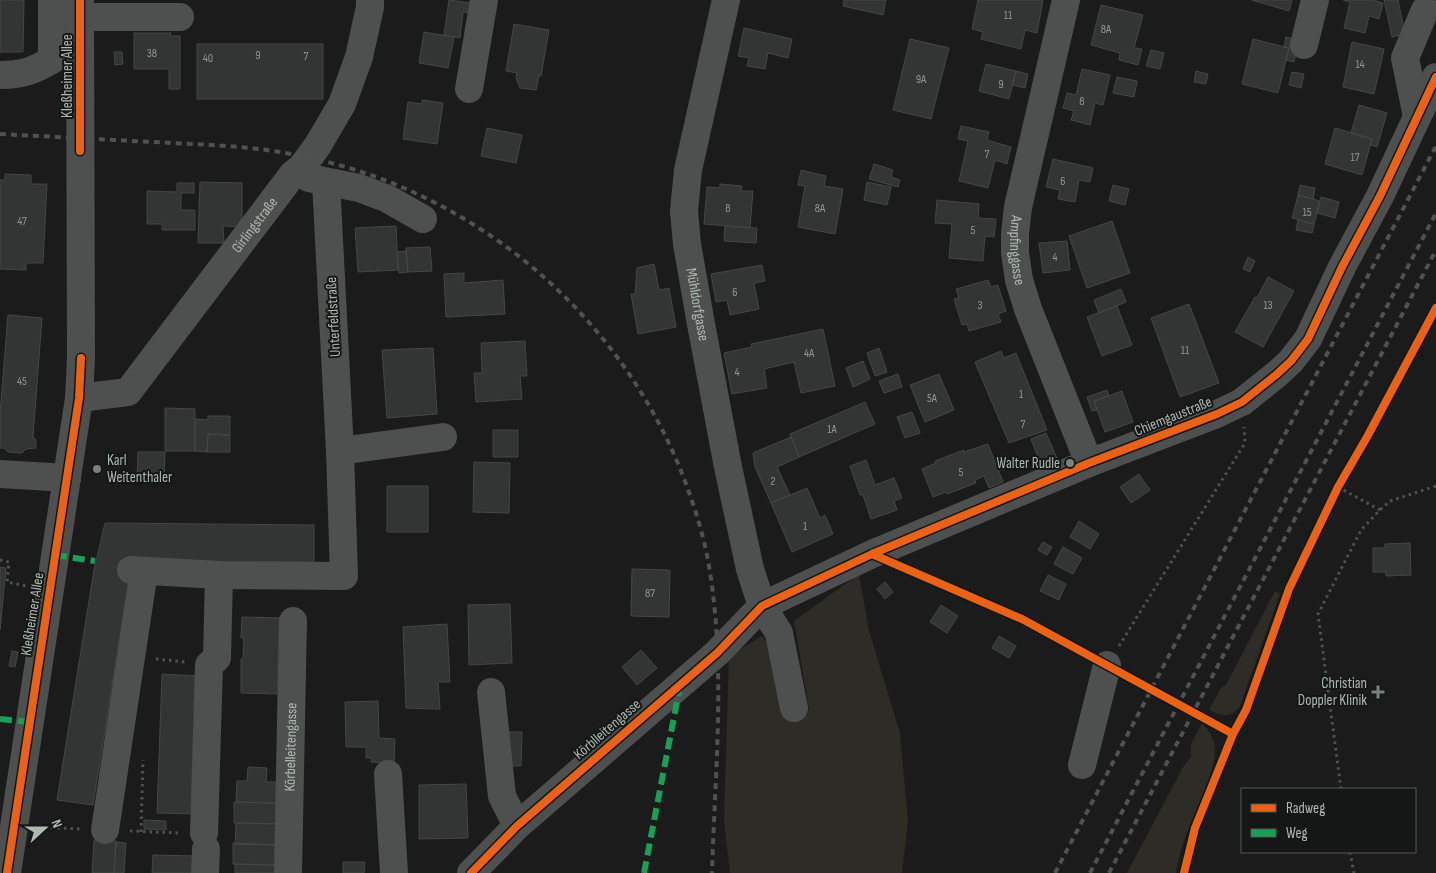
<svg xmlns="http://www.w3.org/2000/svg" width="1436" height="873" font-family="'Sofia Sans Condensed',sans-serif">
	<rect width="100%" height="100%" fill="#1b1b1b"/>
	<path fill="#2d2c26" d="M859 574 869 631 900 733 908 821 902 873H730L724 821 729 656 762 636 772 648 784 714 809 709 794 621Z
		M1275 591 1280 594 1240 706C1231 719 1221 716 1209 710L1221 688 1226 685Z
		M1202 723C1209 730 1215 740 1215 750 1214 776 1196 808 1187 832 1182 845 1178 859 1176 873H1127L1183 767 1191 757V744Z"/>
	<path fill="#333534" stroke="#434745" d="M0 0H24L23 52H0Z
		M449 0 471 3 469 13 463 12 460 38 444 35Z
		M844 0H886L883 15 843 6Z
		M978 0H1043L1037 33 1025 30 1021 49 981 39 983 32 972 29Z
		M1252 0H1292L1289 11Z
		M1343 0H1373L1383 3 1379 19 1369 16 1365 33 1344 28 1350 2Z
		M1384 0H1398L1405 34 1392 37Z
		M1101 5 1143 15 1134 48 1142 49 1138 65 1119 60 1120 53 1091 45Z
		M514 24 549 30 541 76H539L536 90 520 88 516 78 517 73 506 71Z
		M744 28 792 39 788 58 768 53 765 69 747 66 749 58 738 56Z
		M424 32 454 37 448 68 419 63Z
		M134 33H171L170 36H180V89H169V69H134Z
		M1286 37 1299 40 1294 62 1286 60 1289 48 1284 47Z
		M910 39 949 48 931 119 893 110Z
		M1253 39 1289 48 1278 93 1242 84Z
		M1352 42 1384 49 1374 94 1343 87Z
		M197 44H323V99H197Z
		M1151 50 1164 53 1160 69 1146 66Z
		M114 52H122L123 64 115 65Z
		M986 64 1016 71 1009 99 979 91Z
		M1082 69 1110 75 1103 105 1095 103 1090 125 1071 120 1074 111 1063 108 1067 93 1076 95Z
		M1016 71 1028 74 1025 88 1012 85Z
		M1196 71 1208 74 1206 84 1194 82Z
		M1292 72 1304 74 1301 88 1289 85Z
		M1117 77 1137 81 1134 97 1113 93Z
		M422 100 443 103 437 144 403 139 408 102 422 104Z
		M1359 105 1387 113 1377 147 1371 145 1372 139 1351 133Z
		M961 126 989 132 987 140 1011 147 1007 164 995 160 988 188 959 181 968 141 958 139Z
		M487 128 522 135 516 163 481 156Z
		M1335 128 1372 139 1362 175 1325 164Z
		M1053 159 1093 168 1090 182 1079 180 1075 202 1058 199 1060 190 1046 187Z
		M874 164 893 170 891 177 900 180 898 187 869 179Z
		M801 170 826 176 824 186 843 189 835 234 798 227 805 186 798 185Z
		M5 174 31 175V184H47L43 263H26V270L0 269V180H5Z
		M200 182 242 183V227L223 226 224 243H198Z
		M867 182 891 187 887 205 864 200Z
		M177 183H194V193H181V210H195V230H162V224H147V191L177 192Z
		M720 184 742 186 741 191H753L750 228 704 224 707 187 720 188Z
		M1113 185 1129 189 1125 205 1109 201Z
		M1300 185 1315 188 1313 199 1298 195Z
		M1298 195 1320 201 1314 224 1292 218Z
		M1321 197 1339 202 1335 218 1317 213Z
		M937 200 979 204 978 218 996 219 994 237 985 236 983 261 949 258 952 224 935 223Z
		M1298 220 1314 224 1312 233 1296 230Z
		M1112 221 1130 273 1087 288 1069 236Z
		M396 226 398 270 358 272 355 228Z
		M725 226 757 228 756 243 724 241Z
		M1067 241 1070 270 1043 273 1039 243Z
		M430 247 432 271 408 272 406 248Z
		M406 251 408 272 399 273 397 252Z
		M1248 257 1255 261 1250 272 1243 269Z
		M654 264 659 290 669 288 676 327 638 334 631 294H635L637 268Z
		M762 265 765 281 754 283 759 309 730 315 727 300 716 302 711 274Z
		M464 273V283L503 280 505 314 446 317 444 274Z
		M1268 277 1294 291 1263 347 1235 332 1255 297 1257 298Z
		M988 280 991 287 998 285 1006 311 998 314 1001 322 969 331 967 324 962 325 954 299 959 298 956 289Z
		M1121 289 1126 302 1099 313 1094 300Z
		M1189 304 1219 383 1180 397 1151 318Z
		M1117 306 1132 345 1102 356 1087 317Z
		M8 315 42 318 33 437 36 440V448L26 449 22 453 8 452 4 448H0V413Z
		M823 329 835 386 801 393 794 362 764 369 767 388 732 394 724 353 752 347 751 344Z
		M525 341 527 376H520L522 399 476 402 474 373H482L481 343Z
		M433 348 437 414 387 418 382 350Z
		M879 348 887 372 875 376 867 353Z
		M1001 351 1004 358 1016 353 1047 430 1009 443 975 362Z
		M863 361 870 379 853 387 846 368Z
		M898 374 902 387 884 393 879 381Z
		M939 374 954 410 925 422 910 385Z
		M1107 390 1109 396 1094 401 1097 410 1092 411 1087 397Z
		M1122 391 1133 422 1105 432 1094 401Z
		M865 402 875 424 799 457 790 434Z
		M165 408 195 409V451H165Z
		M912 412 920 433 905 438 897 417Z
		M208 416H230V435L208 434 207 452 195 451V419L208 420Z
		M493 430H518V457H493Z
		M1046 433 1059 463 1043 470 1031 439Z
		M208 434 230 435V452H207Z
		M791 437 799 457 777 467 790 495 771 503 755 467 753 453Z
		M988 444 1003 482 989 488 984 476 975 480 976 483 947 494 946 492 933 497 922 469 936 463 935 461 964 450V452Z
		M138 452H165L164 480H137Z
		M866 460 875 485 894 478 902 498 894 501 897 510 871 519 863 495H860L850 466Z
		M474 462 510 463 509 513 473 512Z
		M1139 474 1150 490 1131 503 1120 487Z
		M387 486H428V532H387Z
		M807 488 820 518 825 515 833 534 792 552 771 503Z
		M1079 521 1099 534 1090 549 1070 537Z
		M105 523 314 525V564L132 561 93 805 57 800 94 570Z
		M1043 542 1052 547 1047 555 1038 550Z
		M1410 543 1411 575 1386 576V572H1373V548H1385V544Z
		M1063 547 1082 558 1073 574 1054 564Z
		M0 567 6 568 0 630Z
		M632 569 670 570 669 617 631 616Z
		M1048 575 1066 584 1059 600 1040 591Z
		M885 582 893 592 885 599 877 589Z
		M510 604 512 663 469 665 468 605Z
		M941 605 958 616 947 633 930 622Z
		M242 617 284 618 279 694 241 693V659H243L244 638H241Z
		M447 624 450 682H438L440 709 406 708 403 627Z
		M999 636 1016 646 1009 658 992 648Z
		M641 650 657 668 637 685 622 667Z
		M12 651 18 652 15 667 9 666Z
		M162 674 199 676 195 814 157 813Z
		M378 701 379 738 395 739 394 763 371 762 372 758H366V747H346L345 702Z
		M504 732H522L521 766H503Z
		M248 767 267 768 266 782H280V803L236 802 237 781H247Z
		M466 784 468 838 419 839V785Z
		M234 802 277 803V824L234 823Z
		M144 820 166 821V830L144 829Z
		M236 823 280 824 279 845 235 844Z
		M94 840 116 841 114 873H92Z
		M116 842 126 843 124 873H114Z
		M233 843 277 845 276 865 233 864Z
		M153 855 196 856 195 873H152Z
		M343 862H365L364 873H343Z
		M235 864 279 865 278 873H235Z"/>
	<g fill="none" stroke-linecap="round" stroke-linejoin="round">
		<path stroke="#4f5250" stroke-width="3" stroke-dasharray="2.5 4" stroke-linecap="butt" d="M1338 487 1380 510
			M0 560 9 562 7 582 26 586
			M1119 646 1245 443 1244 427
			M156 659 185 662
			M1341 789 1318 614 1361 530 1380 510 1390 501 1436 486
			M38 827 81 829
			M130 831 179 833
			M141 832 143 760
			M1350 852 1354 873"/>
		<g stroke="#4d504f" stroke-width="28">
			<path id="s1" d="M726 0 688 170 684 211 687 244 701 324 728 467 750 569 762 606 779 633 794 708"/>
			<path id="s2" d="M1066 0 1018 207 1015 234V253L1019 280 1028 309 1089 463"/>
			<path d="M80 17H180"/>
			<path d="M1304 45 1315 0"/>
			<path d="M0 75C22 75 33 71 52 60V0"/>
			<path d="M469 89 484 0"/>
			<path d="M1417 117 1405 58 1425 10"/>
			<path d="M309 178 359 188 388 199 423 219"/>
			<path id="s3" d="M79 398 128 392 293 174 302 167 318 145 342 104 359 57 370 7V0"/>
			<path d="M340 451 443 437"/>
			<path d="M0 474 67 478"/>
			<path d="M131 570 219 575 344 576 340 451 326 182"/>
			<path d="M491 692 502 796 517 826"/>
			<path d="M1082 765 1107 665"/>
			<path d="M388 774 394 873"/>
			<path d="M105 830 144 571"/>
			<path d="M204 833 209 665 217 658 219 575"/>
			<path d="M7 873 79 398 81 358 80 0"/>
			<path d="M205 873 206 849"/>
			<path id="s4" d="M288 873 293 621"/>
			<path d="M471 873 517 826 717 653 762 606 872 554 1089 463 1217 414 1242 402 1277 374 1291 361 1308 339 1342 267 1380 196 1436 77"/>
		</g>
		<path stroke="#4f5251" stroke-width="4" stroke-dasharray="6 5" stroke-linecap="butt" d="M0 134C57 137 115 140 172 143 217 145 262 147 306 157 483 194 631 324 690 495 698 518 705 542 709 566 726 667 715 771 712 873
			M1055 873 1436 146
			M1090 873 1436 213
			M1109 873 1436 250"/>
		<path stroke="#1a9f57" stroke-width="6" stroke-dasharray="12 6" stroke-linecap="butt" d="M55 555 95 561
			M0 719 30 722
			M644 873 680 686"/>
		<defs>
			<path id="cycleway" d="M80 0V151
				M872 554 1022 619 1233 734
				M7 873 79 398 81 358
				M471 873 517 826 717 653 762 606 872 554 1089 463 1217 414 1242 402 1277 374 1291 361 1308 339 1342 267 1380 196 1436 77
				M1184 873 1195 828 1233 734 1246 710 1289 589 1338 487 1367 437 1436 308"/>
		</defs>
		<use href="#cycleway" stroke="#151716" stroke-width="11"/>
		<use href="#cycleway" stroke="#ea6118" stroke-width="8"/>
	</g>
	<g fill="#7a827d" stroke="#151716" stroke-width="2">
		<circle cx="1070" cy="463" r="5"/>
		<circle cx="97" cy="469" r="5"/>
		<path d="M1375.5 684.5h5v5h5v5h-5v5h-5v-5h-5v-5h5z"/>
	</g>
	<g text-anchor="middle" stroke-width="4" stroke-linejoin="round" paint-order="stroke">
		<g font-size="12" fill="#8e9992">
			<text x="1008" y="19">11</text>
			<text x="1106" y="33">8A</text>
			<text x="152" y="57">38</text>
			<text x="258" y="59">9</text>
			<text x="306" y="60">7</text>
			<text x="208" y="62">40</text>
			<text x="1360" y="68">14</text>
			<text x="921" y="83">9A</text>
			<text x="1001" y="88">9</text>
			<text x="1082" y="105">8</text>
			<text x="987" y="158">7</text>
			<text x="1355" y="161">17</text>
			<text x="1063" y="185">6</text>
			<text x="728" y="212">8</text>
			<text x="820" y="212">8A</text>
			<text x="1307" y="216">15</text>
			<text x="22" y="225">47</text>
			<text x="973" y="234">5</text>
			<text x="1055" y="261">4</text>
			<text x="735" y="296">6</text>
			<text x="980" y="309">3</text>
			<text x="1268" y="309">13</text>
			<text x="1185" y="354">11</text>
			<text x="809" y="357">4A</text>
			<text x="737" y="376">4</text>
			<text x="22" y="385">45</text>
			<text x="1021" y="398">1</text>
			<text x="932" y="402">5A</text>
			<text x="1023" y="428">7</text>
			<text x="832" y="433">1A</text>
			<text x="961" y="476">5</text>
			<text x="773" y="485">2</text>
			<text x="805" y="530">1</text>
			<text x="650" y="597">87</text>
		</g>
		<g font-size="15" fill="#adbab2" stroke="#151716">
			<text transform="translate(67 76) rotate(-90)" y="5">Kleßheimer Allee</text>
			<text dy="5" stroke="none"><textPath href="#s3" startOffset="259">Girlingstraße</textPath></text>
			<text dy="5" stroke="none"><textPath href="#s2" startOffset="256">Ampfinggasse</textPath></text>
			<text dy="5" stroke="none"><textPath href="#s1" startOffset="310">Mühldorfgasse</textPath></text>
			<text transform="translate(333 317) rotate(-93)" y="5">Unterfeldstraße</text>
			<text transform="translate(1173 416) rotate(-22)" y="5">Chiemgaustraße</text>
			<text transform="translate(32 614) rotate(-81)" y="5">Kleßheimer Allee</text>
			<text transform="translate(607 729) rotate(-41)" y="5">Körblleitengasse</text>
			<text dy="5" stroke="none"><textPath href="#s4" startOffset="126">Körbelleitengasse</textPath></text>
		</g>
		<g font-size="15" fill="#adbab2" stroke="#151716" text-anchor="end">
			<text x="107" y="465" text-anchor="start">Karl<tspan x="107" dy="17">Weitenthaler</tspan></text>
			<text x="1060" y="468">Walter Rudle</text>
			<text x="1367" y="688">Christian<tspan x="1367" dy="17">Doppler Klinik</tspan></text>
		</g>
	</g>
	<rect x="1241" y="788" width="175" height="65" fill="#151716" stroke="#525854"/>
	<rect x="1251" y="804" width="25" height="8" fill="#ea6118" stroke="#525854"/>
	<text x="1286" y="813" font-size="15" fill="#adbab2">Radweg</text>
	<rect x="1251" y="829" width="25" height="8" fill="#1a9f57" stroke="#525854"/>
	<text x="1286" y="838" font-size="15" fill="#adbab2">Weg</text>
	<g transform="translate(45 828) rotate(69)" stroke="#151716" stroke-width="4" paint-order="stroke">
	<path d="M0-4L9 19L0 12L-9 19Z" fill="#adbab2"/>
	<text y="-8" font-size="14" font-weight="bold" text-anchor="middle" fill="#adbab2">N</text>
	</g>
</svg>
